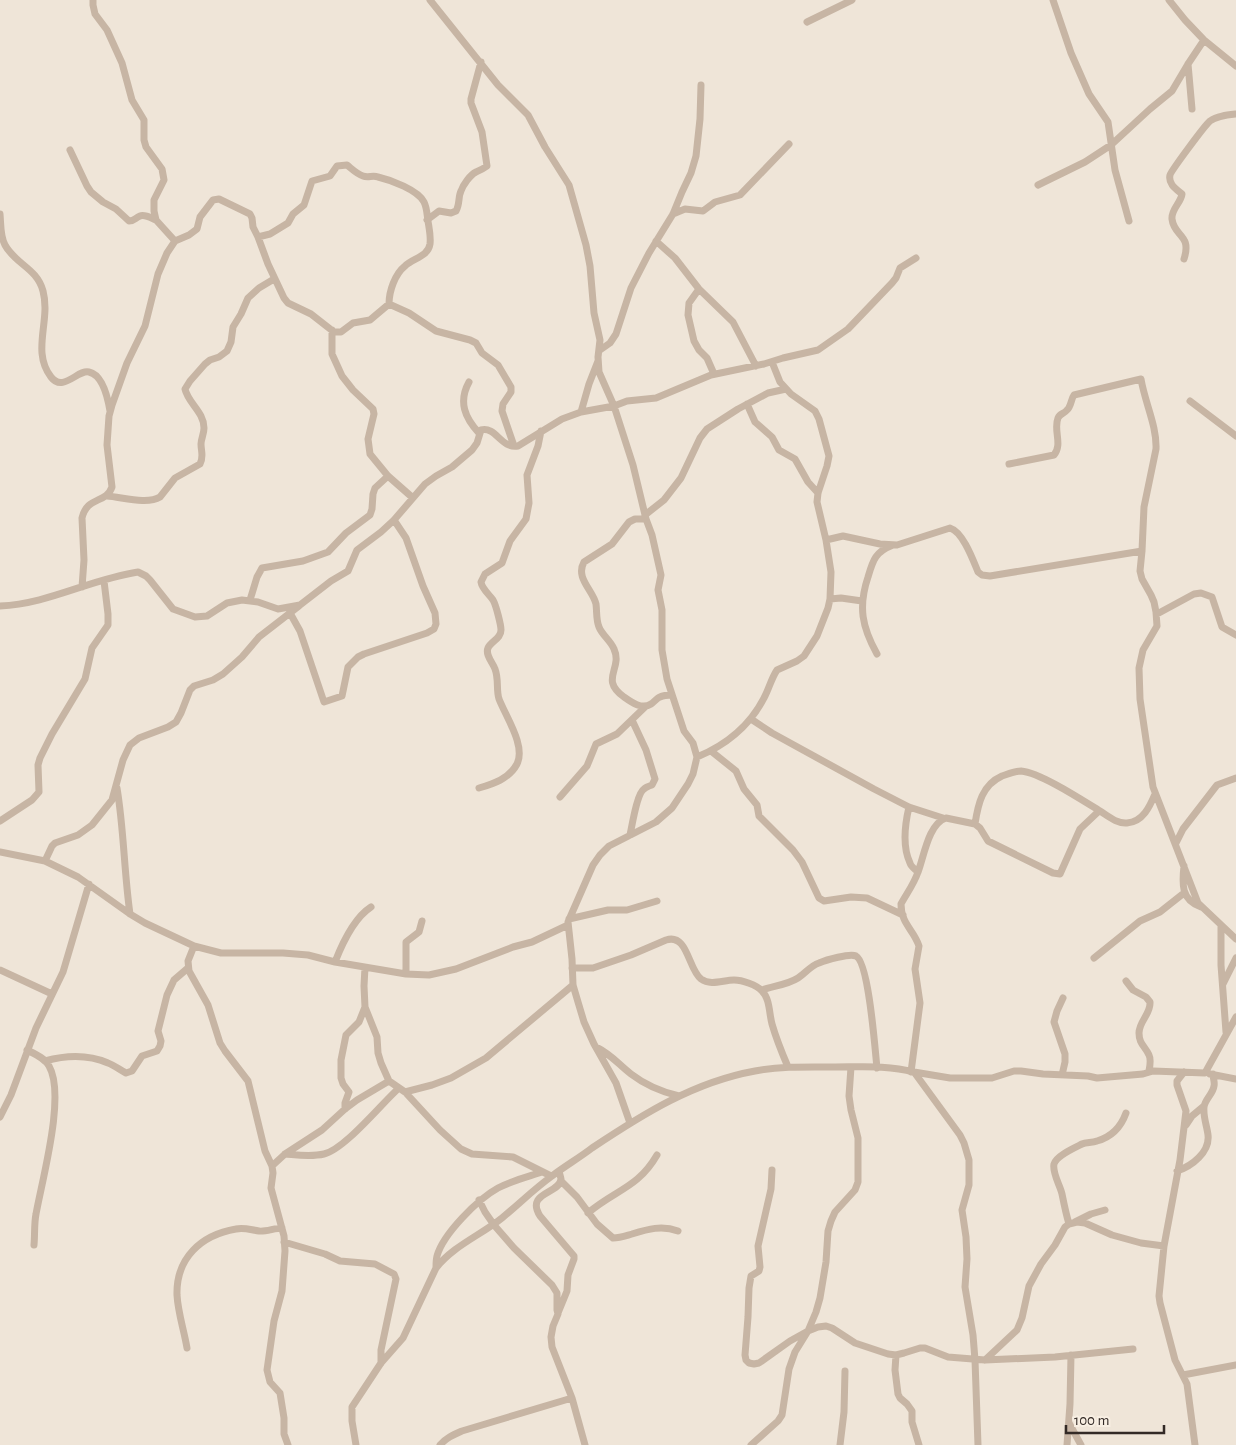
<svg xmlns="http://www.w3.org/2000/svg" width="1236" height="1445" font-family="'Alegreya Sans',sans-serif">
	<rect width="100%" height="100%" fill="#efe5d8"/>
	<g fill="none" stroke-linecap="round" stroke-linejoin="round">
		<path stroke="#c7b5a4" stroke-width="7" d="M93 0V5L95 14 107 30 122 63 132 100 144 120V140L146 147 162 169 164 180 154 200V211L156 220 175 241
			M430 0 498 85 528 115 545 147 569 185 586 245 590 266 594 313 600 340 598 357 599 372 614 406 633 465 646 519 652 535 661 575 658 590 662 610V650L667 679 684 731 693 743 697 757 693 774 688 784 672 808 656 822 609 846 600 855 593 865 568 922 572 959 573 985 578 1002 584 1022 594 1044 616 1083 630 1123
			M1053 0 1071 53 1089 94 1108 122 1115 170 1129 221
			M1169 0 1185 20 1204 40 1236 66
			M807 22 852 0
			M1188 64 1192 109
			M70 150 87 186 91 192 103 202 116 209 129 221C135 221 135 218 140 216 145 214 151 218 156 220
			M1038 185 1085 162 1111 145 1150 109 1172 91 1188 64 1204 40
			M0 214C1 224 0 236 5 245 15 264 37 268 43 291 51 321 31 351 51 377 63 393 78 369 89 372 103 375 108 399 110 411
			M673 214 685 209 703 211 715 202 740 195 789 144
			M427 220 439 211 451 213 456 211C460 204 458 197 461 191 463 185 470 175 476 172 481 170 483 169 487 166L482 132 471 103V99L481 62
			M258 237 270 234 288 223 293 214 304 205 312 181 330 176 337 166 347 165C352 169 357 174 363 176 368 178 373 175 378 177 391 180 418 190 424 202 427 208 427 215 428 221 429 228 431 236 430 244 428 257 413 258 405 266 395 274 389 291 389 304
			M656 241 675 258 699 289 733 322 756 366
			M1184 259C1192 234 1174 237 1172 219 1171 209 1181 203 1182 194 1176 189 1168 184 1170 175 1171 171 1205 125 1210 121 1217 116 1227 115 1236 114
			M699 289 689 303 688 315 694 341 699 350 707 358 714 374
			M332 330V354L342 376 353 390 373 409 374 414 368 439 370 454 388 476 413 498
			M600 350 610 343 616 334 631 288 649 253 673 214 682 192 691 173 696 156 700 119 701 85
			M469 382C458 402 465 418 479 433
			M1190 401 1236 436
			M747 404 755 422 772 437 779 450 795 459 808 482 818 493
			M581 412 589 384 598 361
			M1009 464 1054 455C1063 444 1053 430 1058 418 1060 413 1064 414 1067 410 1071 407 1071 399 1074 395L1141 379C1145 403 1157 426 1156 449L1144 507 1142 551 1140 571 1142 579 1151 595 1154 602 1156 612 1157 626 1143 650 1139 668 1140 699 1153 787 1198 903 1236 939
			M107 496C122 497 147 505 160 497L175 478 200 464C204 457 201 451 201 444 201 439 204 434 204 428 204 412 188 403 185 389L190 381 205 364 210 360 219 357 227 351 231 342 233 327 241 314 248 298 259 288 274 279
			M645 515 664 500 681 478 700 438 707 429 738 409 768 393 786 389
			M646 519H635L629 522 612 544 584 562C575 578 593 590 596 604 597 612 596 620 599 627 602 635 611 641 614 649 623 669 599 679 624 697 631 702 642 710 651 704 654 702 657 698 660 697 664 695 668 695 672 695
			M826 540 843 536 880 544 897 545 950 528C963 532 973 560 978 572L982 575 990 576 1142 551
			M82 587 84 560 82 518C87 496 106 504 112 487L107 445 109 416 112 405 127 363 145 326 158 274 167 253 175 241 189 235 197 229 200 217 213 200 219 199 250 214 252 218 253 227 258 237 268 264 284 298 288 303 311 314 334 332H341L353 323 370 320 389 304 409 313 436 331 470 340 476 343 482 353 498 365 511 387V392L503 404 502 411 514 446
			M830 599 841 598 862 601
			M250 600 257 577 262 568 303 561 328 552 346 533 370 515 372 509 373 494 375 488 388 476
			M0 606C48 604 91 579 138 572L146 576 150 580 173 609 195 617 207 616 227 603 242 600 258 602 278 609 300 605 331 581 348 571 357 550 381 532 394 520 425 484 436 476 452 467 472 450 477 443 481 430C496 426 501 449 518 446L562 419 581 412 614 406 627 401 656 398 711 375 764 364 783 358 818 350 848 329 892 283 896 278 900 268 916 258
			M290 613 300 631 324 702 342 696 348 667 358 657 364 654 427 633 434 629 436 624 435 613 423 586 406 538 394 520
			M1157 614 1194 594 1201 593 1212 597 1222 627 1236 635
			M877 654C862 627 858 607 868 577 873 560 875 552 893 545
			M751 719 772 733 874 789 909 807 943 818
			M711 751 736 771 744 789 757 805 759 816 793 850 802 862 819 898 824 901 851 897 867 898 903 915
			M697 757C726 745 749 727 764 698 769 689 771 679 777 670L797 661 804 656 817 636 828 608 830 599 831 572 826 540 817 502 818 493 827 466 829 456 819 419 815 411 791 394 780 382 772 362
			M117 788C124 830 124 872 130 914
			M479 788C493 784 509 779 517 764 526 746 506 717 499 699 496 690 499 679 495 669 493 663 485 655 488 648 491 641 501 639 501 630 501 625 496 605 493 600 489 594 482 589 481 582L485 574 502 563 510 541 526 519 529 503 527 475 538 446 541 431
			M560 797 587 766 596 744 617 734 645 707
			M909 807C905 824 902 846 910 863 911 867 915 869 918 872
			M0 821 32 800 39 792 38 765 40 758 52 734 85 679 92 648 108 625V614L104 581
			M975 824C978 804 982 785 1002 776 1008 774 1015 771 1021 771 1041 773 1082 800 1100 811 1108 816 1117 824 1127 823 1143 822 1150 806 1155 794
			M630 835C632 826 637 793 644 789 646 787 649 786 652 785L655 779 646 750 632 720
			M1176 843 1183 829 1217 785 1236 778
			M0 852 45 861 78 877 130 914 145 923 194 946 221 953H283L308 955 335 962 406 974 429 975 456 969 513 947 532 942 568 925
			M45 861 52 846 55 843 78 835 92 825 112 800 123 760 130 745 139 738 168 727 176 722 181 713 190 690 194 686 213 680 223 674 242 657 259 637 299 606
			M1184 866C1182 884 1181 900 1201 907
			M569 919 608 910H627L657 901
			M1221 926V965L1226 1032
			M194 946 188 961 189 971 208 1005 220 1043 225 1051 248 1081 265 1151 272 1166 273 1173 271 1188 284 1236 285 1251 282 1291 274 1321 267 1370 270 1382 280 1393 284 1418V1434L288 1445
			M1094 958 1140 921 1160 912 1184 893
			M335 962C342 944 354 918 371 907
			M365 967 364 986 365 1007 377 1037 378 1053 381 1063 389 1081 405 1092 440 1130 461 1149 472 1154 513 1157 551 1176
			M572 968H593L631 955 666 940C688 933 688 969 701 979 711 986 723 980 734 980 742 980 757 985 762 991 770 999 769 1013 772 1024 776 1038 782 1053 788 1067
			M0 970 52 994
			M406 974V942L419 932 422 921
			M1126 981 1133 990 1146 997 1150 1002C1151 1014 1139 1021 1139 1033 1139 1044 1145 1046 1149 1055 1151 1059 1150 1066 1149 1071
			M1223 984 1236 958
			M762 990C773 986 787 985 798 978 806 973 810 966 819 963 826 960 850 953 856 956 869 963 875 1050 877 1068
			M596 1047C612 1055 618 1064 631 1074 644 1084 662 1092 679 1096
			M27 1050C35 1054 45 1058 49 1066 66 1095 42 1180 36 1214 34 1224 35 1234 34 1245
			M45 1061C67 1055 87 1054 108 1063 114 1065 120 1070 126 1073L132 1071 142 1056 157 1051 160 1046 161 1041 158 1031 167 995 174 980 188 968
			M911 1072 920 1003 915 969 919 946C914 930 901 924 901 904 907 893 914 884 918 872 924 857 928 824 946 818L975 824 980 828 988 841 1053 873 1060 874 1080 829 1099 811
			M914 1072 950 1078H992L1014 1071H1021L1043 1074 1088 1076 1097 1078 1143 1074 1153 1071 1205 1073 1236 1017
			M1184 1072 1177 1081V1085L1186 1111 1180 1160 1164 1246 1159 1296 1160 1303 1175 1360 1187 1384 1195 1445
			M1210 1074 1236 1079
			M1062 1075 1065 1062V1054L1054 1022 1057 1011 1063 998
			M405 1092 432 1085 451 1078 486 1058 573 985
			M345 1109V1103L349 1092 343 1084 341 1078V1060L346 1035 359 1022 365 1007
			M0 1117 11 1095 36 1028 63 972 89 884
			M1186 1125 1192 1116 1204 1106
			M285 1154C298 1155 311 1157 324 1154 345 1149 381 1104 399 1088
			M272 1166 285 1154 322 1130 345 1109 357 1100 389 1081
			M772 1170 771 1189 758 1246 760 1267 759 1271 751 1276 749 1288 748 1317 745 1355 746 1360 749 1363 754 1364 759 1363 790 1341 808 1331 818 1327 826 1326 832 1328 855 1343 888 1354 896 1355 904 1353 920 1348H925L948 1357 985 1360 1055 1357 1133 1349
			M1177 1171C1192 1166 1210 1152 1208 1135 1207 1126 1203 1117 1204 1107 1205 1099 1213 1094 1214 1086 1215 1083 1213 1078 1213 1074
			M561 1181 577 1197 597 1224 613 1238C620 1238 625 1236 632 1234 648 1229 662 1225 678 1231
			M479 1200 485 1212 494 1225 514 1248 552 1285 557 1293V1310L558 1314 553 1326 551 1337 552 1347 572 1398 585 1445
			M588 1213C615 1190 638 1188 657 1155
			M1075 1222 1091 1214 1105 1210
			M1069 1224C1066 1214 1064 1204 1062 1194 1060 1185 1052 1173 1054 1164 1056 1156 1074 1148 1082 1144 1086 1142 1092 1143 1097 1141 1111 1137 1121 1127 1126 1113
			M284 1242 325 1254 340 1261 375 1264 394 1274 396 1279 381 1350V1363
			M436 1268C436 1264 436 1260 437 1256 443 1234 478 1199 498 1188 511 1181 527 1177 542 1172
			M558 1313 567 1291 568 1275 574 1259V1256L540 1216C525 1192 560 1194 561 1179 561 1178 559 1172 559 1171
			M187 1348C184 1330 178 1313 177 1295 176 1258 201 1235 236 1229 244 1227 251 1230 259 1231 265 1232 275 1228 282 1228
			M896 1355 895 1370 898 1394 900 1398 907 1404 912 1411V1422L919 1445
			M985 1360 1017 1330 1022 1318 1029 1286 1041 1264 1055 1245 1065 1227 1069 1224 1077 1222 1085 1223 1112 1235 1141 1243 1164 1246
			M1183 1375 1236 1365
			M1069 1423 1081 1445
			M356 1445 352 1421V1407L381 1363 403 1338 436 1268C453 1246 481 1235 502 1218 519 1204 534 1189 552 1176 565 1166 579 1158 592 1148 643 1114 694 1082 755 1071 781 1066 808 1067 835 1067 861 1067 888 1065 914 1072L960 1135 964 1143 969 1160V1185L962 1210 966 1237 967 1259 965 1287 973 1335 975 1360 978 1445
			M440 1445C446 1438 453 1435 462 1431L572 1398
			M751 1445 778 1421 782 1415 789 1369 795 1352 808 1331 816 1312 820 1298 826 1262 828 1231 831 1221 835 1212 855 1190 858 1182V1138L851 1110 849 1096 851 1067
			M840 1445 844 1412 845 1371
			M1067 1445 1070 1404 1071 1355"/>
	</g>
	<path d="M1066 1425v8h98v-8" fill="none" stroke="#332a26" stroke-width="2.5"/>
	<text x="1074" y="1425" font-size="15" fill="#332a26" stroke="#f8efe3" stroke-width="4" paint-order="stroke">100 m</text>
</svg>
